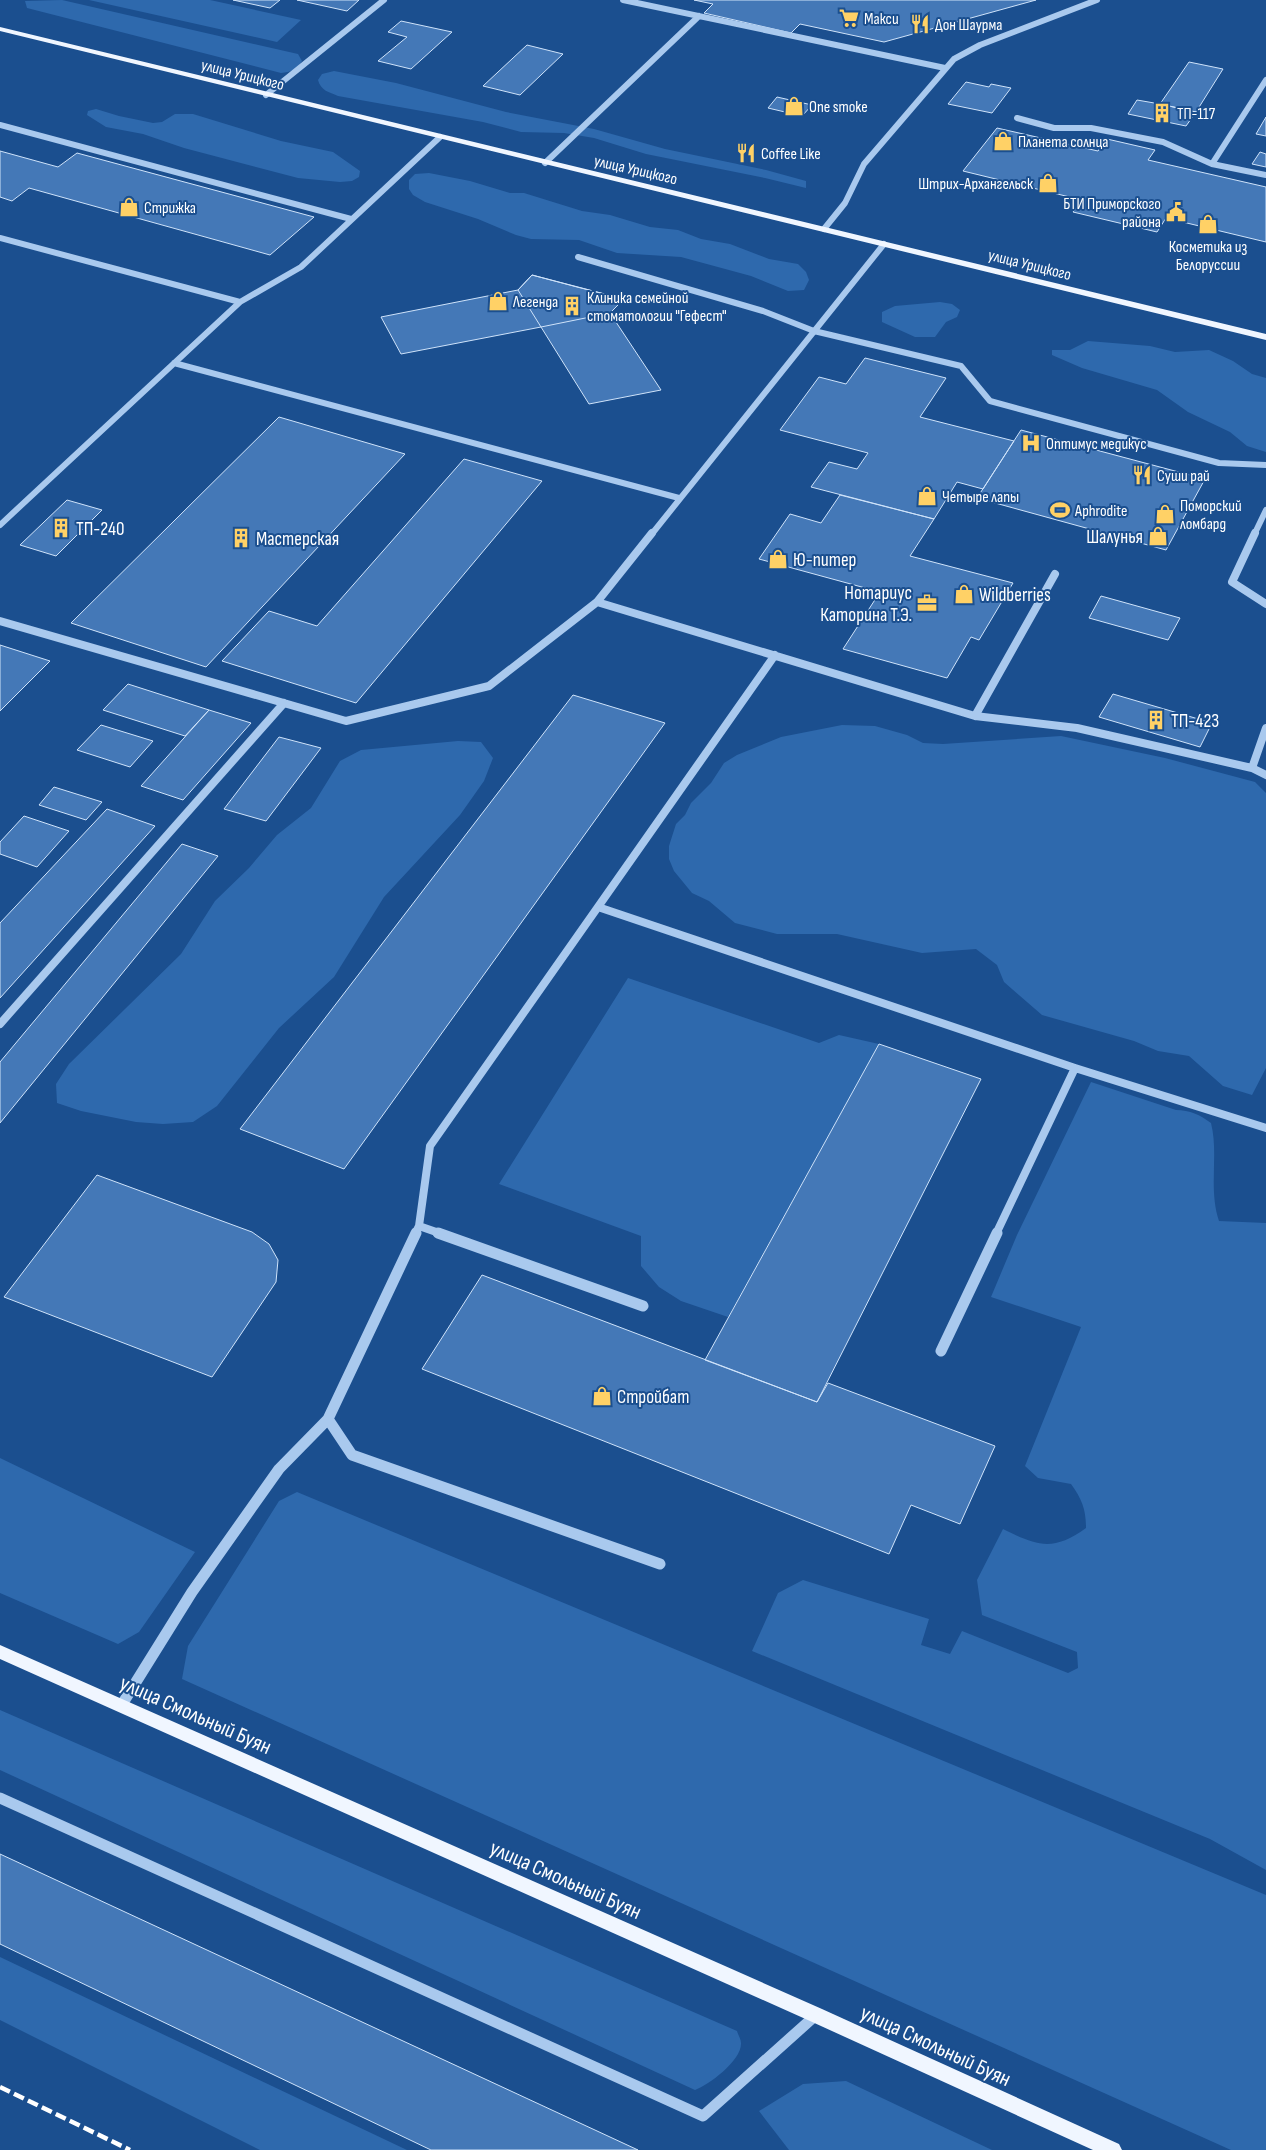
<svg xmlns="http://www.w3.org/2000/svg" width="1266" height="2150" font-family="'Sofia Sans Condensed',sans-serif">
	<rect width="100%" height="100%" fill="#1b4f8f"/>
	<path fill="#2e69ad" d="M62 0 298 54 302 61C297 70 291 72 281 73L27 8 25 1Z
		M89 0H210L301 20 277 42Z
		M334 71 396 83 506 112 594 129 665 149 766 170 806 181V188L765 178 646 154 594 138 564 133 521 132 483 122 338 96C329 92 321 91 318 80L322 74Z
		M96 109 119 116 153 123 162 122 175 114H193L281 141 333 152 360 171 359 177 352 181 340 182 298 178 184 148 143 134 106 127 87 115 88 111Z
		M429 173 470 181 510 193H524L582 211 610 215 650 227 678 230 701 239 730 244 769 259 798 264 806 272 809 280 804 290 788 291 751 276 681 257 617 253 579 240 531 239 516 235 478 219 425 202 413 195 409 189V180L415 174Z
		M940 302 952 304 960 310 957 317 946 322 935 337H915L882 322V312L895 306Z
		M1088 341 1150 346 1175 352 1209 350 1233 361 1252 374 1266 378V452L1247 446 1230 432 1188 412 1157 390 1082 368 1052 355V350H1070Z
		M842 725 875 726 907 735 923 743 943 744 1061 736 1165 758 1255 782 1266 793V1068L1252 1095 1223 1086 1189 1056 1158 1051 1134 1041 1042 1015 1004 982 997 965 976 949 922 953 837 934H777L735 923 709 901 692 893 674 871 669 859V846L676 824 685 815 691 803 711 783 724 763 737 755 781 737Z
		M458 741 481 742 493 758 484 781 460 815 384 897 334 977 279 1028 217 1106 193 1122 163 1124 136 1122 81 1111 57 1103 56 1084 69 1064 181 954 215 901 249 868 277 835 311 808 340 761 361 750Z
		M628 978 819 1043 839 1035 879 1044 728 1317 681 1301 659 1287 641 1266V1236L499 1184Z
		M1091 1082 1176 1110C1190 1110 1200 1115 1211 1123 1219 1155 1208 1188 1219 1221L1266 1223V1870L1210 1839 752 1651 778 1593 803 1580 929 1619 921 1645 950 1654 962 1631 1068 1673 1078 1668 1077 1652 982 1615 977 1580 1003 1529C1037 1546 1053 1552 1086 1528 1086 1510 1082 1499 1071 1484L1038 1478 1025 1466 1081 1327 991 1297 1017 1235Z
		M0 1458 195 1552 139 1632 118 1644 0 1593Z
		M297 1492 1266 1895V2150H1231L182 1679 188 1646 279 1501Z
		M0 1710 737 2031C738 2035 741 2039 741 2043 742 2060 709 2085 695 2090L0 1770Z
		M0 1957 407 2150H260L0 2020Z
		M846 2081 992 2150H789L759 2111 803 2084Z"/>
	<path fill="#4478b7" stroke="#cfe3fa" d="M233 0H280L270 8Z
		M297 0H359L347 11Z
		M694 0H1036L884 42 800 24 791 33 704 13 713 4Z
		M401 21 452 32 411 69 378 61 407 37 388 32Z
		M527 45 563 54 520 95 483 86Z
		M1189 62 1223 69 1196 112 1160 104Z
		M966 82 989 87 991 84 1011 88 992 113 948 104Z
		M777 97 812 105 802 116 768 108Z
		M1137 100 1160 104 1196 112 1186 126 1128 114Z
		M1266 117V136L1256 134Z
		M997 128 1098 151 1107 139 1155 150 1148 160 1266 187V242L1166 218 1157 232 1073 212 1082 200 963 171Z
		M0 151 58 167 77 153 314 217 270 255 29 188 12 201 0 197Z
		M1260 152 1266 154V167L1252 164Z
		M532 275 577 287 624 299 610 313 541 327 518 290Z
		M532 275 624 299 610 313 661 390 589 404 541 327 401 354 381 317 518 290Z
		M865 358 946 378 920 417 1014 441 983 489 957 482 934 519 811 487 829 462 857 469 868 453 780 430 819 377 846 384Z
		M279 417 405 454 206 667 71 623Z
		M1021 430 1066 442 1205 479 1166 550 977 498Z
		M464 459 542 481 356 703 222 661 269 611 317 626Z
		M840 495 934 519 910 556 1013 583 979 640 971 637 947 678 843 649 880 592 759 559 790 514 821 523Z
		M67 500 102 510 56 556 20 545Z
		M1101 596 1180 618 1168 640 1089 618Z
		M0 645 50 661 0 711Z
		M128 684 209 710 185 736 103 710Z
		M1113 694 1212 723 1200 747 1099 717Z
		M573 695 665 723 344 1169 240 1129Z
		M209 710 251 723 183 800 141 786Z
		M101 725 153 741 130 767 77 750Z
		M279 737 321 748 266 821 224 809Z
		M54 787 102 802 86 820 39 805Z
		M107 809 155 826 0 998V923Z
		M24 816 69 831 37 867 0 854V842Z
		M182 844 218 856 0 1123V1062Z
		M879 1044 981 1079 817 1402 705 1360Z
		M97 1175 252 1232 269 1244 278 1260 276 1282 212 1377 4 1297Z
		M482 1275 817 1402 828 1383 995 1446 960 1524 911 1505 889 1554 422 1369Z
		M0 1854 638 2150H431L0 1944Z"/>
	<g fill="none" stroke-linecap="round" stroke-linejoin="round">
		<path stroke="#a9c9ee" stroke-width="6" d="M623 0 945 68
			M266 95 384 0
			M1017 118 1054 128H1091L1163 142 1212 164 1266 175
			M0 125 351 219
			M545 163 699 16
			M1212 164 1266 80
			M824 229 845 203 864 164 954 59 980 45 1097 0
			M0 238 240 302
			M578 257 763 311 814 331 961 366 990 401 1219 463 1266 465
			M174 363 679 498
			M0 525 240 302 301 267 440 137
			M651 535 884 244
			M1254 535 1266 510"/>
		<path stroke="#a9c9ee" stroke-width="8" d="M1255 533 1232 582 1266 604
			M597 602 975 716 1077 728 1252 768 1266 775
			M0 621 346 721 489 686 597 602 652 533
			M975 716 1055 574
			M1252 768 1266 728
			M598 907 1075 1068 1266 1128
			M0 1024 284 703
			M415 1234 419 1226
			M442 1234 419 1226 430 1146 775 655
			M996 1234 1075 1068"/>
		<path stroke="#a9c9ee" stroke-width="11" d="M416 1233 328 1419 352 1455 660 1564
			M438 1233 643 1306
			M941 1351 997 1233
			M121 1706 192 1592 279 1469 328 1419
			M0 1798 703 2116 816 2015"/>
		<path fill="#f0f6ff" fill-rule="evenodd" d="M0 27 1266 334V340L0 31Z
			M0 1645 822 2009 1119 2144 1122 2150H1093L810 2021 0 1659Z"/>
		<path stroke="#fff" stroke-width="4.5" stroke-dasharray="11 4.5" stroke-linecap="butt" d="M0 2087 130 2150"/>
	</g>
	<defs>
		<symbol id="supermarket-bare" viewBox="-9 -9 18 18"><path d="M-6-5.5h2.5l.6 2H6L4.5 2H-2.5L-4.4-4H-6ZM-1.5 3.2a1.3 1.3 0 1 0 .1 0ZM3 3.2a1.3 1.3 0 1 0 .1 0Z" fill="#ffd166" stroke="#1b4f8f" stroke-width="2.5" paint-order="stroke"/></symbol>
		<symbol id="restaurant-bare" viewBox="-9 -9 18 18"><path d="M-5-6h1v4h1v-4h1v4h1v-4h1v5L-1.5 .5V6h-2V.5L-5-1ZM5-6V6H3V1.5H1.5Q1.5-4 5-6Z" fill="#ffd166" stroke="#1b4f8f" stroke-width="2.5" paint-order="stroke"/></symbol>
		<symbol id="shop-bare" viewBox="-9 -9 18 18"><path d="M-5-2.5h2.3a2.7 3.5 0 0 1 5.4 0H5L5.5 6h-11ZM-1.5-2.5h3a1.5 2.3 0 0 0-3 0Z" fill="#ffd166" stroke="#1b4f8f" stroke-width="2.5" paint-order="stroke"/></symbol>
		<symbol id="building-bare" viewBox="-9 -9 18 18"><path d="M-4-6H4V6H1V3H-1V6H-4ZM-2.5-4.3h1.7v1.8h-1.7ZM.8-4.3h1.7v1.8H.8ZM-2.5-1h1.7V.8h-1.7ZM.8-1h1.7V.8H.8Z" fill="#ffd166" stroke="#1b4f8f" stroke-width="2.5" paint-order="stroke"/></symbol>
		<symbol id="civic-bare" viewBox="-9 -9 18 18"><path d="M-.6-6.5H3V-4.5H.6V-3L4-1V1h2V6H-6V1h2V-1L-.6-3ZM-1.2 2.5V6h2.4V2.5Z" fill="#ffd166" stroke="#1b4f8f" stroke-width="2.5" paint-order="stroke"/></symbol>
		<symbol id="hospital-bare" viewBox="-9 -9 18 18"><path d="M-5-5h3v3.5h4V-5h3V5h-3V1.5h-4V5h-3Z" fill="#ffd166" stroke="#1b4f8f" stroke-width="2.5" paint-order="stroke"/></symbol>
		<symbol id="stadium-bare" viewBox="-9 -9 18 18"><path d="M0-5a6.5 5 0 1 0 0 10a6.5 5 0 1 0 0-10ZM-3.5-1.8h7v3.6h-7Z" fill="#ffd166" stroke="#1b4f8f" stroke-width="2.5" paint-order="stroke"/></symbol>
		<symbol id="office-bare" viewBox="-9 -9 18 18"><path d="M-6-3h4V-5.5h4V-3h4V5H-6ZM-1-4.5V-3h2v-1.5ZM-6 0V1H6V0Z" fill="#ffd166" stroke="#1b4f8f" stroke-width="2.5" paint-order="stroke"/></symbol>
	</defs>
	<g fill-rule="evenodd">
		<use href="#supermarket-bare" x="835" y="4" width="28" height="28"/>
		<use href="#restaurant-bare" x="906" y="10" width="28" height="28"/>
		<use href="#shop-bare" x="780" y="92" width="28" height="28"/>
		<use href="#building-bare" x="1148" y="99" width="28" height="28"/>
		<use href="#shop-bare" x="989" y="127" width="28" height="28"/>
		<use href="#restaurant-bare" x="732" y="139" width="28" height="28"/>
		<use href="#shop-bare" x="1034" y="169" width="28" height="28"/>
		<use href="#shop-bare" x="115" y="193" width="28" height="28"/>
		<use href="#civic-bare" x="1162" y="198" width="28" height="28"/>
		<use href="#shop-bare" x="1194" y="210" width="28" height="28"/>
		<use href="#shop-bare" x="484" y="287" width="28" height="28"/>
		<use href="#building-bare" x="558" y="292" width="28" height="28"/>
		<use href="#hospital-bare" x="1017" y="429" width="28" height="28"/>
		<use href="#restaurant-bare" x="1128" y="461" width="28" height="28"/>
		<use href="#shop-bare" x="913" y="482" width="28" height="28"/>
		<use href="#stadium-bare" x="1046" y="496" width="28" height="28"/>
		<use href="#shop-bare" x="1151" y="500" width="28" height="28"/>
		<use href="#building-bare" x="47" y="514" width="28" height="28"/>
		<use href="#shop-bare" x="1144" y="522" width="28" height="28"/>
		<use href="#building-bare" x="227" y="524" width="28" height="28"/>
		<use href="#shop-bare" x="764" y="545" width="28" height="28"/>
		<use href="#shop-bare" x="950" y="580" width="28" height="28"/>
		<use href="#office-bare" x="913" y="589" width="28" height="28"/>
		<use href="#building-bare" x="1142" y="706" width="28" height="28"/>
		<use href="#shop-bare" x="588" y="1382" width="28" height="28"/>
	</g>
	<g text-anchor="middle" stroke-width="4" stroke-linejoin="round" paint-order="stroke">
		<g font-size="16" fill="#fff" stroke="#1b4f8f" text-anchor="start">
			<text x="864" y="24">Макси</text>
			<text x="935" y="30">Дон Шаурма</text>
			<text x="809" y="112">One smoke</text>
			<text x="1177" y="119">ТП-117</text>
			<text x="1018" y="147">Планета солнца</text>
			<text x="761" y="159">Coffee Like</text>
			<text x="1033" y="189" text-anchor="end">Штрих-Архангельск</text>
			<text x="1161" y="209" text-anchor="end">БТИ Приморского<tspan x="1161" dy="18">района</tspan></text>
			<text x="144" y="213">Стрижка</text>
			<text x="1208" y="252" text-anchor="middle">Косметика из<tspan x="1208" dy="18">Белоруссии</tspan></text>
			<text x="587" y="303">Клиника семейной<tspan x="587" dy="18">стоматологии "Гефест"</tspan></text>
			<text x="513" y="307">Легенда</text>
			<text x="1046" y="449">Оптимус медикус</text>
			<text x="1157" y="481">Суши рай</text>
			<text x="942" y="502">Четыре лапы</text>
			<text x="1180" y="511">Поморский<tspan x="1180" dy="18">ломбард</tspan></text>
			<text x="1075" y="516">Aphrodite</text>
		</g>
		<g font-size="16" fill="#fff" stroke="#1b4f8f">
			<text transform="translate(243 74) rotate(14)" y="6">улица Урицкого</text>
			<text transform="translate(636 169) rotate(13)" y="6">улица Урицкого</text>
			<text transform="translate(1030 264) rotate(14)" y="6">улица Урицкого</text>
		</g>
		<g font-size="19" fill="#fff" stroke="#1b4f8f" text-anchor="start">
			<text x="76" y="535">ТП-240</text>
			<text x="1143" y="543" text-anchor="end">Шалунья</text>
			<text x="256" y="545">Мастерская</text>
			<text x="793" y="566">Ю-питер</text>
			<text x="912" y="599" text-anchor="end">Нотариус<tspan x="912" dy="22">Каторина Т.Э.</tspan></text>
			<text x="979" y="601">Wildberries</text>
			<text x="1171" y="727">ТП-423</text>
			<text x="617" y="1403">Стройбат</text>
		</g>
		<g font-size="22" fill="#fff" stroke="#1b4f8f">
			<text transform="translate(196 1714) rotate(24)" y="8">улица Смольный Буян</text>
			<text transform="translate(566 1879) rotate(24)" y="8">улица Смольный Буян</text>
			<text transform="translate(936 2045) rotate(25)" y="8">улица Смольный Буян</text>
		</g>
	</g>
</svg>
